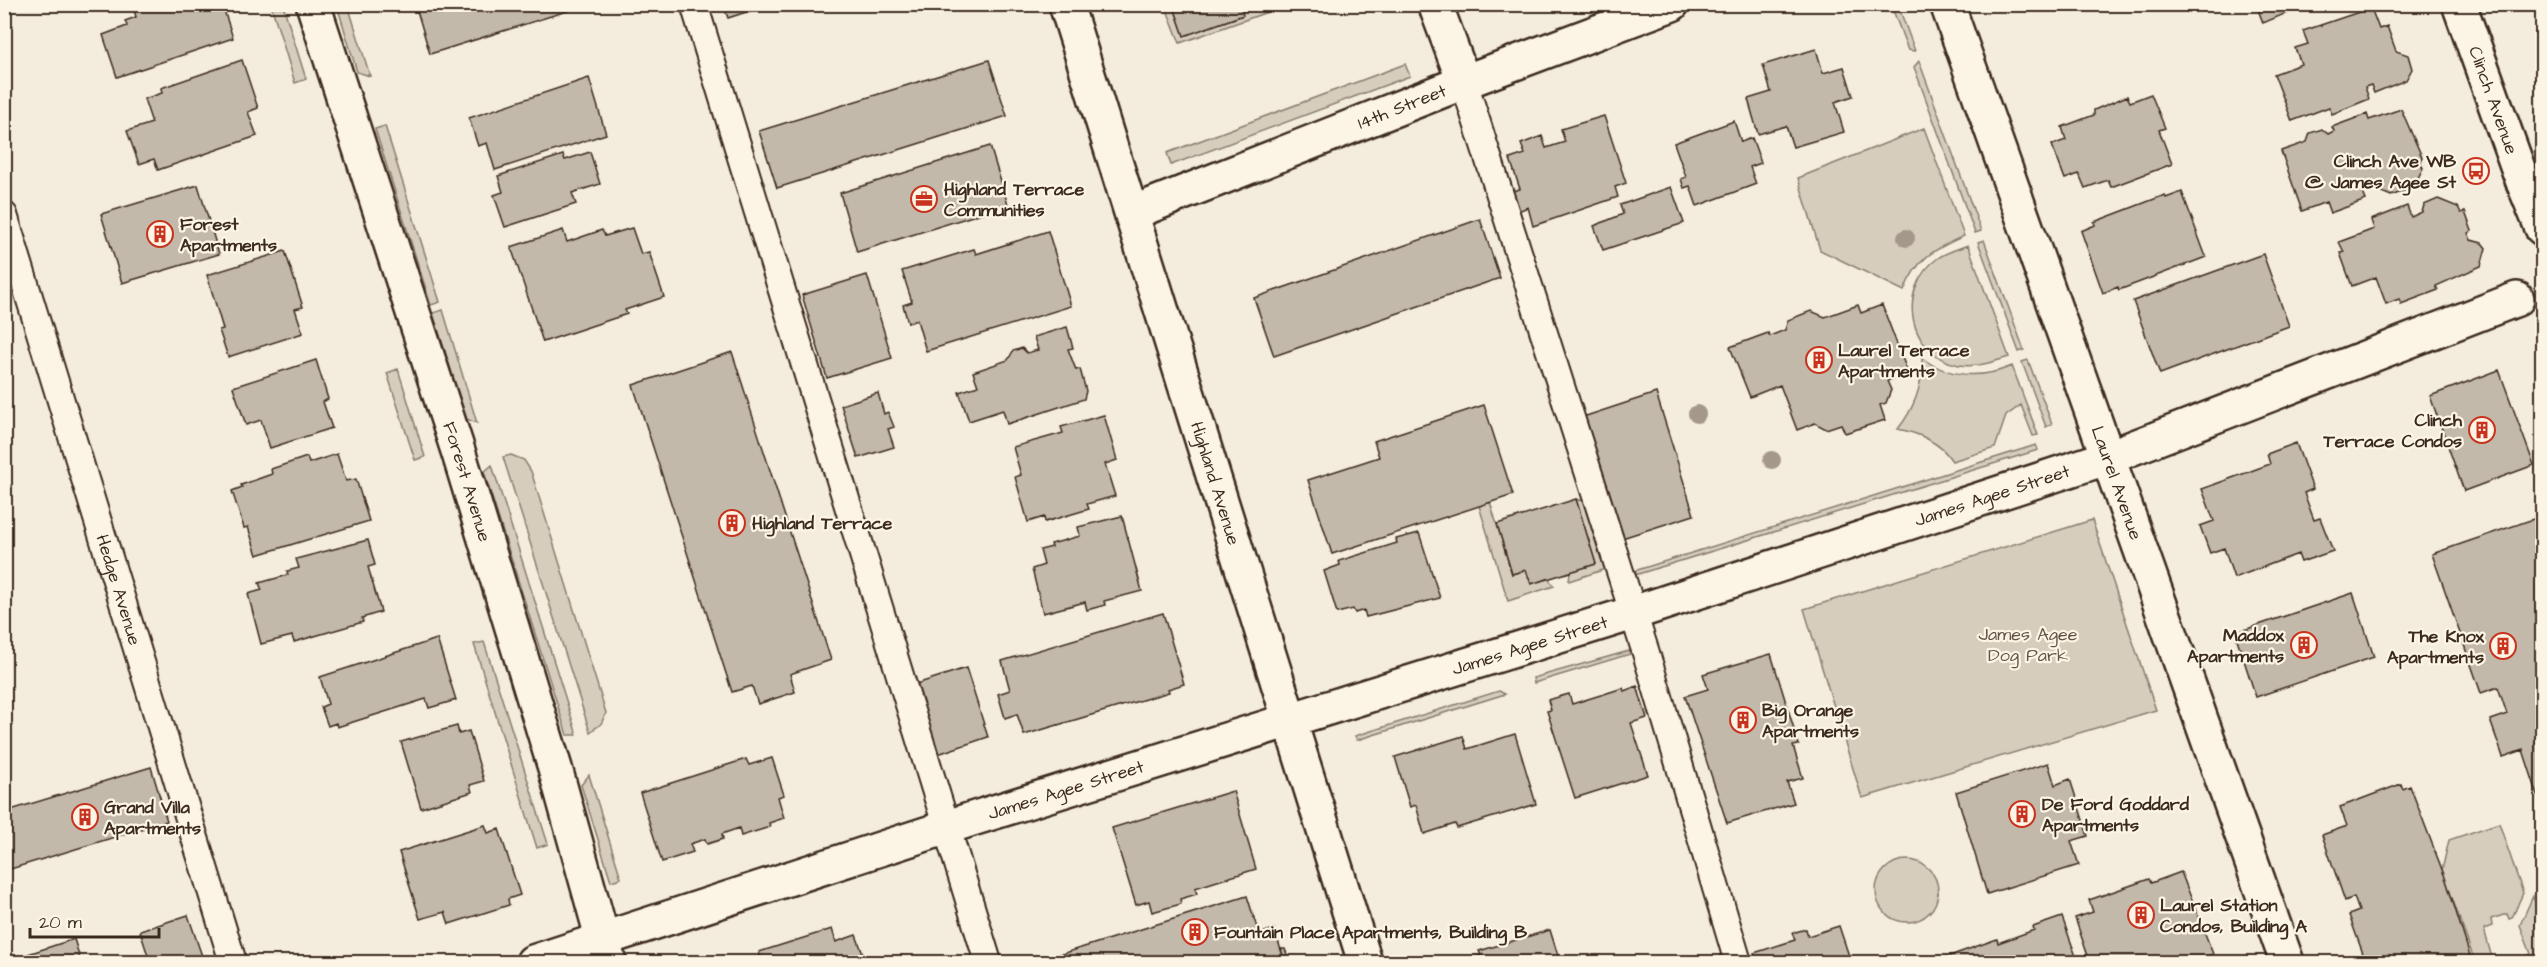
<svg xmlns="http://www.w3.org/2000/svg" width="2547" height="967" font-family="'Architects Daughter',sans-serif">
	<rect width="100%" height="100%" fill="#f4eddd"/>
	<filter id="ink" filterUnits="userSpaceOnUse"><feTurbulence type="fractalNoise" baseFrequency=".0167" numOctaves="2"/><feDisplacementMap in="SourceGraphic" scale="12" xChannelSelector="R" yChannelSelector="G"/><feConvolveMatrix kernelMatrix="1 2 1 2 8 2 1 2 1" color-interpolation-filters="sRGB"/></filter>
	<g filter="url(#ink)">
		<path fill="#d6cdbd" stroke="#887c6e" stroke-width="1.5" d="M271 5H283L306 79 295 83Z
			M337 5H348L370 76 357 72Z
			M1165 5H1173L1184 35 1242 16 1239 5H1287L1180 43Z
			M1891 5H1898L1915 51 1908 50Z
			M1919 61 1981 231 1975 233 1914 67Z
			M1405 64 1410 76 1171 165 1167 153Z
			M385 126 440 302 431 305 375 129Z
			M1924 128 1964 236C1934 249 1916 259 1904 291L1820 250 1798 178Z
			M1984 240 2024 350 2019 352 1978 242Z
			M1968 245 2009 357C1993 362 1976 368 1959 365 1907 355 1896 288 1938 258 1947 252 1958 249 1968 245Z
			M443 310 477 423 466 419 433 313Z
			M1922 358C1948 378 1982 379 2012 366L2038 435 2033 436 2021 405 2006 416 1995 448 1952 461C1941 443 1919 433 1898 429 1914 409 1923 384 1922 358Z
			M2028 360 2052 424 2046 427 2022 362Z
			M398 369 425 457 415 460 387 373Z
			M2036 445 2038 450 1635 575 1634 571Z
			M511 455 524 460 531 471 606 713 601 724 590 732 503 457Z
			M492 465 577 735H567L484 472Z
			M1576 499 1587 502 1606 569 1569 581 1570 572 1596 564Z
			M1490 502 1512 574 1526 570 1531 584 1548 578 1554 586 1508 601 1479 506Z
			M2092 520 2156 710 1862 798 1804 609Z
			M484 642 548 844 537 848 474 644Z
			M1629 651 1630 654 1534 683 1533 678Z
			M1499 691 1505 694 1357 740 1355 736Z
			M589 775 621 878 611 881 581 785Z
			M2499 823 2523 893 2512 918 2509 919 2507 914 2491 919 2492 926 2484 929 2492 958 2490 962H2475L2442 870 2449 840Z
			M1876 891a31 31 0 1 1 62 0a31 31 0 1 1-62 0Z
			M2533 896 2542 922V962H2518L2517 960 2531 954 2520 925Z"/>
		<path fill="#c3b9aa" stroke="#3b2a1e" stroke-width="1.5" d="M138 4H222L233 38 117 77 103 35 127 26 125 21 136 17 133 6Z
			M415 4H589L430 54Z
			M723 4H771L728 18Z
			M1173 4H1239L1243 15 1184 36Z
			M2256 4H2308L2263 23Z
			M2371 8 2379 29 2387 26 2396 51 2408 55 2412 69 2406 80 2374 93 2371 85 2365 87 2369 99 2332 114 2329 107 2292 121 2274 74 2301 64 2295 48 2308 44 2303 31Z
			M1816 49 1823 73 1844 67 1853 96 1835 102 1844 132 1793 147 1786 126 1758 134 1748 99 1771 92 1763 65Z
			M242 60 258 108 248 112 257 136 158 170 154 159 139 164 127 131 152 123 144 99 162 93 161 88Z
			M989 60 1007 116 777 188 759 131Z
			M589 78 606 134 495 170 487 143 478 146 469 118Z
			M2151 94 2165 128 2159 130 2172 164 2111 187 2108 180 2085 188 2079 174 2065 179 2052 145 2066 140 2062 127 2094 115V110L2127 96 2130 102Z
			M2401 109 2422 157 2420 161 2423 168 2413 188 2391 196 2375 189 2363 193 2366 200 2330 213 2326 202 2302 211 2281 151 2307 142 2310 133 2322 129 2328 134 2334 131 2332 127 2367 114 2369 120Z
			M1604 116 1626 183 1615 187 1618 197 1533 226 1528 207 1518 211 1512 191 1520 189 1510 159 1525 154 1521 144 1542 136 1546 148 1565 142 1561 129Z
			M1734 121 1741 142 1752 138 1761 163 1750 167 1756 184 1697 206 1690 186 1684 188 1681 179 1686 177 1674 143Z
			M990 146 1008 205 857 252 840 193Z
			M590 152 600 184 572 193 576 204 505 227 494 195 503 192 498 176 563 155 565 160Z
			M198 185 219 254 122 283 101 214Z
			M1671 187 1684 223 1603 250 1594 226 1623 214 1620 205Z
			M2182 192 2206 257 2119 290 2118 287 2103 293 2081 231 2095 225 2094 222 2165 195 2166 198Z
			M2438 199 2458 207 2461 213 2465 212 2472 231 2468 233 2471 240 2482 243 2486 248 2481 266 2436 286 2438 290 2401 304 2399 299 2386 304 2376 277 2352 286 2340 253 2344 252 2339 242 2374 229 2371 220 2407 206 2411 217 2422 212 2424 205Z
			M1480 219 1500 278 1274 356 1254 298Z
			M632 228 641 254 649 252 664 297 625 310 627 314 543 342 511 247 563 230 567 242 602 230 605 236Z
			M1048 231 1071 306 926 351 917 320 908 323 903 305 912 302 902 271 974 249 976 254Z
			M285 251 303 307 295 309 303 333 228 357 219 330 223 329 207 275Z
			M2263 254 2289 326 2160 374 2133 301Z
			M867 275 892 358 827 378 802 295Z
			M1858 305 1861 313 1882 305 1908 373 1887 381 1891 390 1886 403 1880 405 1885 420 1845 433 1841 424 1826 429 1815 423 1797 430 1780 385 1750 397 1730 347 1768 333 1770 336 1785 330 1788 320 1811 311 1825 317Z
			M1067 327 1073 348 1068 349 1076 370 1080 369 1086 391 1084 399 1007 424 1003 410 969 421 959 392 978 386 973 372 1008 360 1013 351 1022 348 1027 353 1038 350 1034 337Z
			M732 352 831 660 790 674 795 692 758 704 752 686 732 692 633 385Z
			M316 360 328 399 323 402 332 428 270 448 261 420 246 425 233 387Z
			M2499 370 2534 465 2464 491 2430 396Z
			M878 393 884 414 888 412 894 427 888 429 894 447 858 458 841 405Z
			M1656 393 1694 515 1622 538 1583 417Z
			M1484 405 1513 495 1332 554 1308 480 1379 457 1374 441Z
			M1104 415 1117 460 1105 464 1115 496 1087 504 1089 509 1045 522 1044 517 1028 522 1015 477 1021 475 1013 447 1063 433 1061 427Z
			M2296 443 2313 489 2304 493 2314 520 2320 518 2333 551 2301 562 2298 554 2234 578 2224 548 2210 553 2200 526 2214 521 2202 489 2270 464 2267 454Z
			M337 454 346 481 356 479 369 521 257 555 248 527 244 528 232 491 242 487 241 485 272 474 271 469 307 457 309 463Z
			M1576 499 1596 564 1531 584 1526 570 1512 574 1497 524Z
			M1122 516 1142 591 1104 601 1105 605 1087 610 1085 602 1043 613 1032 569 1044 565 1040 550 1052 547 1051 544 1080 536 1078 527Z
			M2542 516V808L2523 750 2503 757 2490 720 2507 714 2498 687 2481 693 2432 554Z
			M1419 533 1440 598 1366 617 1364 610 1355 613 1353 609 1337 613 1324 571 1340 565 1339 561 1397 543 1396 539Z
			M368 540 375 565 368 567 381 612 362 618 363 622 294 642 292 636 261 644 248 594 262 590 259 583 288 575 287 571 299 568 296 559Z
			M2353 593 2374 657 2256 697 2235 633Z
			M1163 613 1184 684 1168 689 1169 692 1024 735 1017 714 1005 718 998 694 1010 690 1002 661Z
			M437 639 456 700 429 708 426 699 337 727 336 723 328 726 321 707 328 704 320 677Z
			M1771 654 1799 745 1793 746 1803 778 1787 782 1794 803 1727 823 1685 696 1708 689 1703 674Z
			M966 668 988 737 935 755 913 685Z
			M1637 686 1647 718 1631 723 1648 775 1575 798 1547 711 1551 710 1548 700 1569 694 1572 704 1623 688 1624 691Z
			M457 726 459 734 469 731 484 781 470 785 472 792 421 808 401 742Z
			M1515 734 1536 804 1457 828 1455 824 1424 834 1416 805 1410 807 1395 757 1463 736 1467 749Z
			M772 758 784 795 778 797 784 818 769 823 770 827 741 836 739 828 722 834 723 839 707 844 705 839 690 844 693 852 662 862 640 793 746 759 749 765Z
			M2048 763 2055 785 2070 779 2088 836 2071 841 2079 865 1987 894 1956 792Z
			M151 767 167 821 4 871V812Z
			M2401 784 2403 789 2410 786 2446 880 2472 962H2366L2349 915 2359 911 2354 897 2345 901 2322 835 2347 826 2340 807Z
			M1233 791 1256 869 1195 888 1197 894 1180 899 1181 904 1152 912 1149 901 1136 905 1112 828Z
			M485 825 488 833 499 829 520 895 508 899 509 905 449 924 445 912 420 919 399 852Z
			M2181 872 2213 954 2206 957 2208 962H2084L2082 957 2088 956 2075 918 2093 912 2089 900 2149 879 2151 883Z
			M1247 896 1259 934 1274 929 1285 962H1036Z
			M188 915 204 962H150L140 931Z
			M2062 917 2078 962H1940L1945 961 1944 958 1997 939 1998 943 2034 930 2033 927Z
			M1839 926 1851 962H1757L1754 953 1795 940 1792 933 1806 929 1808 936Z
			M832 929 836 942 856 935 866 962H762L759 952Z
			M1550 930 1560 962H1467L1466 959 1481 955 1479 951Z
			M74 939 81 962H27L25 955Z
			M1281 949H1285L1290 962H1285Z"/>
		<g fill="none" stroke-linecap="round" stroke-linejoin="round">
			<defs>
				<g id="service">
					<path d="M694 4 988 962"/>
					<path d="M1464 82 1646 653 1738 962"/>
					<path id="s1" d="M4 215 233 962"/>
				</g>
				<g id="tertiary">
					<path id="s2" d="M313 4 459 454 555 768 609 962"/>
					<path id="s3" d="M1066 4 1365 962"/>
					<path d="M1435 4 1464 82"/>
					<path id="s4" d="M1947 4 2287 962"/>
					<path id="s5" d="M2459 4 2523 182 2542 228"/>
					<path id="s6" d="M1132 213 1464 82 1672 4"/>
					<path id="s7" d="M533 962 972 819 1633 613 2109 457 2517 299"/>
				</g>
			</defs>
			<use href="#service" stroke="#3b2a1e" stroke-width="30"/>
			<use href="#tertiary" stroke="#3b2a1e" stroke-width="38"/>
			<use href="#service" stroke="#fcf5e5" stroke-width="26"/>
			<use href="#tertiary" stroke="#fcf5e5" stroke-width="33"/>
		</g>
		<g fill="#a4988a">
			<circle cx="1906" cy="238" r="9"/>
			<circle cx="1697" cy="414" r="9"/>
			<circle cx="1772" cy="460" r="9"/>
		</g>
	</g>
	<defs>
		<symbol id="bus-ring" viewBox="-11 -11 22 22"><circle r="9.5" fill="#fcf5e5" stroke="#c8321e" stroke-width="1.5"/><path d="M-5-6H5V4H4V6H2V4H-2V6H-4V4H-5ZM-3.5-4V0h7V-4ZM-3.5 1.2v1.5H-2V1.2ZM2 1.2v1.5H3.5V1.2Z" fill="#c8321e"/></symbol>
		<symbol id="office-ring" viewBox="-11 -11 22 22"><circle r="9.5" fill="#fcf5e5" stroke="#c8321e" stroke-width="1.5"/><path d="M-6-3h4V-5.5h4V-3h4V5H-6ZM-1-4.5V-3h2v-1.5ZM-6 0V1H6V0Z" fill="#c8321e"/></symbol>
		<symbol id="building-ring" viewBox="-11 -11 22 22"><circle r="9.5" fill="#fcf5e5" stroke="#c8321e" stroke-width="1.5"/><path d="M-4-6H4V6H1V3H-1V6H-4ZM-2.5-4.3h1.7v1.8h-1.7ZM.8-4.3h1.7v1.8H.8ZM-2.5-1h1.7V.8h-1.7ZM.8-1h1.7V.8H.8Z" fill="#c8321e"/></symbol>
	</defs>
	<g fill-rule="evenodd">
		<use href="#bus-ring" x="2461" y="156" width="30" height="30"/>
		<use href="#office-ring" x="909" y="184" width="30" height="30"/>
		<use href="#building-ring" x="145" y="219" width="30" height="30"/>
		<use href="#building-ring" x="1804" y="345" width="30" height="30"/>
		<use href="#building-ring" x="2467" y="415" width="30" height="30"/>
		<use href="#building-ring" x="717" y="508" width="30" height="30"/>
		<use href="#building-ring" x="2289" y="630" width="30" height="30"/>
		<use href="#building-ring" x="2488" y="631" width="30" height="30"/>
		<use href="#building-ring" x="1728" y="705" width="30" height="30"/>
		<use href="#building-ring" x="2007" y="799" width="30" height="30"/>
		<use href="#building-ring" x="70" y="802" width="30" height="30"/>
		<use href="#building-ring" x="2126" y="900" width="30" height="30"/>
		<use href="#building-ring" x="1180" y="917" width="30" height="30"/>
	</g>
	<g text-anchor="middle" stroke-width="4.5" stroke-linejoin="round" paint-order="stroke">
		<g font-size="18" fill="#3b2a1e" stroke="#fcf5e5">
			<text dy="6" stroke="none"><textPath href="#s5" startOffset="102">Clinch Avenue</textPath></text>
			<text dy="6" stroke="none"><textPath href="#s6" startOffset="290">14th Street</textPath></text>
			<text dy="6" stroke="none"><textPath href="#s2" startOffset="502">Forest Avenue</textPath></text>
			<text dy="6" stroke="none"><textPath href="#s3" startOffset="502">Highland Avenue</textPath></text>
			<text dy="6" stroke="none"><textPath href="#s4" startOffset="508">Laurel Avenue</textPath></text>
			<text dy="6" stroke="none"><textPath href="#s7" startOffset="1532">James Agee Street</textPath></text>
			<text dy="6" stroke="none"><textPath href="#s1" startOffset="392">Hedge Avenue</textPath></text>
			<text dy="6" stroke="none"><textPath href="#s7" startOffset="1046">James Agee Street</textPath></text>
			<text dy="6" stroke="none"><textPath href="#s7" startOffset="560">James Agee Street</textPath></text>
		</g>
		<g font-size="18" font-weight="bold" fill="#3b2a1e" stroke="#fcf5e5" text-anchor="start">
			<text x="2456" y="167" text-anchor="end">Clinch Ave WB<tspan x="2456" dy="21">@ James Agee St</tspan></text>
			<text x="944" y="195">Highland Terrace<tspan x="944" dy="21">Communities</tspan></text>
			<text x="180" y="230">Forest<tspan x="180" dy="21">Apartments</tspan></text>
			<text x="1838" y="356">Laurel Terrace<tspan x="1838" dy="21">Apartments</tspan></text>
			<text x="2462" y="426" text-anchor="end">Clinch<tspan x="2462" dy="21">Terrace Condos</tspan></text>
			<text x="752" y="529">Highland Terrace</text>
			<text x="2284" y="641" text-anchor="end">Maddox<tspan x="2284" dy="21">Apartments</tspan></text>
			<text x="2484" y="642" text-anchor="end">The Knox<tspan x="2484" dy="21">Apartments</tspan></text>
			<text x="1762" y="716">Big Orange<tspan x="1762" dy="21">Apartments</tspan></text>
			<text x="2042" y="810">De Ford Goddard<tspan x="2042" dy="21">Apartments</tspan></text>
			<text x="104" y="813">Grand Villa<tspan x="104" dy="21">Apartments</tspan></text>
			<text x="2160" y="911">Laurel Station<tspan x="2160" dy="21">Condos, Building A</tspan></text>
			<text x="1214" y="938">Fountain Place Apartments, Building B</text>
		</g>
		<g font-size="18" fill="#625346" stroke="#fcf5e5">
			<text x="2028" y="640">James Agee<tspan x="2028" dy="21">Dog Park</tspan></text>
		</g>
	</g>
	<rect width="2547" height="967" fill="none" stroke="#fcf5e5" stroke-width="24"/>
	<rect x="12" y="12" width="2523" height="943" fill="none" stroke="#3b2a1e" stroke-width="2" filter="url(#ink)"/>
	<path d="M30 928v9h129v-9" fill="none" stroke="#3b2a1e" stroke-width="3"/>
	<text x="39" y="928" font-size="18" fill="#3b2a1e" stroke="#fcf5e5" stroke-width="4.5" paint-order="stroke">20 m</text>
</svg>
